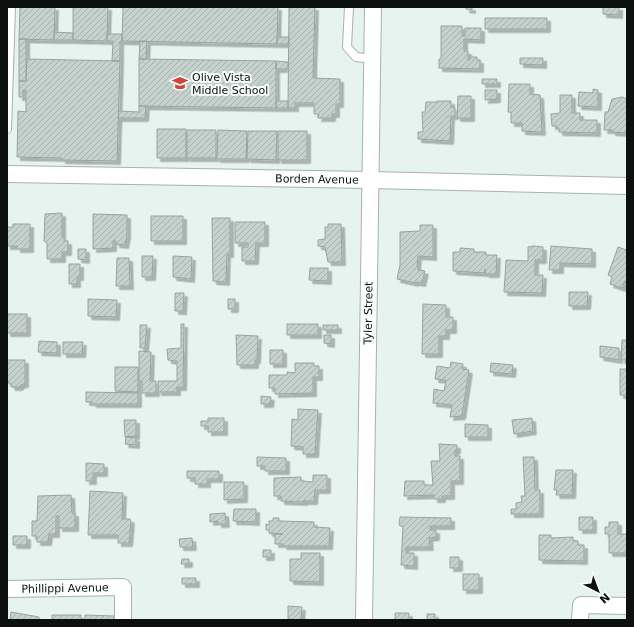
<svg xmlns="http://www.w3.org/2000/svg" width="634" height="627" font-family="'DejaVu Sans',sans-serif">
	<defs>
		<pattern id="building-hatch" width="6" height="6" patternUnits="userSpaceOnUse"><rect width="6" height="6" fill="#c5d1cc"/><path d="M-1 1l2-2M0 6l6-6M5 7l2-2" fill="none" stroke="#a8b2ae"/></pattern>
		<filter id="shadow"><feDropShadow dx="3.5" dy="3.5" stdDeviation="0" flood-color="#0004"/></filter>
	</defs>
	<rect width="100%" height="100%" fill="#e7f3ee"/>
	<path fill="url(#building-hatch)" stroke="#98a49f" filter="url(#shadow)" d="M20 7H55L54 40 19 39Z
		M73 7H108L107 41 73 40Z
		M123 7H278L277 44 122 41Z
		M289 7H315L313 78 340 79V104H336V114H332V118H318L319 114H314V103H295V108H288Z
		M466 7H472V10L466 9Z
		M603 7H619V15L603 14Z
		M485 18H547V29H485Z
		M441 26H462V36H465V28H481V40L464 39V51H468V60H470V57H477V60H480V69L439 68V59H441Z
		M54 32 73 33V40H54Z
		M107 34H122V41H120V61H112L113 41H107Z
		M277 37H289V44H277Z
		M19 39H26V81H19Z
		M140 41H147L146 59H139Z
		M520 58H543V65L520 64Z
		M27 59 120 61 117 161 62 160V158L17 157 18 111 26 112V90H23V97H19V81H26Z
		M139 59 276 61V108L139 106Z
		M276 61 288 62V69H276Z
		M482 79H497V84H482Z
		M509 84H530V94L540 95 542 132 522 131V123H511V112H508Z
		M593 89 598 90V107L578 106 579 92 593 93Z
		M485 90H497V99L485 100Z
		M560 95H572V113H580V120H597V133L559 132V128H557V126H552L551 114 560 113Z
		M458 96H471V118H457Z
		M622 97 627 99V133L612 132V130H604L605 112H608L612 99Z
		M276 101H288V108H276Z
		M437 101H451V107L455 108V116H451L450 141 418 139V132H423L422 112H425L426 102H437Z
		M139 106H146L145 118H118L119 111 139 112Z
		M157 129H186V158H157Z
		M187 130H216V158H187Z
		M218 130 247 131 246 159H217Z
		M248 131H277L276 160 247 159Z
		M278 131H307V160H278Z
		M62 213V237H64V241H68V252H62V259H47V243L44 241 45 214Z
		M93 214 127 215V235L125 245 116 244V241H113V248L93 249Z
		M151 216H183V241H151Z
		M212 218H230V254H227L226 282 213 281Z
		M235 222H265V243H256L255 261H242V247H248V243H235Z
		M13 224H30V249H17V246H7V227H13Z
		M328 224H341L342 262H328L325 247 318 246V240L325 239V227H328Z
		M420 225H433V257L418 256 417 267H419L418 270 425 271 422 283 416 282 415 283 397 279 400 265V232L420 231Z
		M534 246 543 247V260H535V275H543L542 293 504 292 506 260 528 261V247Z
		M551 246 592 249V264L560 263V270H549Z
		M618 247 627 250V282L625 281 622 288 610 284 612 277 608 275Z
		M460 248 474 249V252H486V255H497L496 274H486L485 269V273L453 271V252H460Z
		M78 249H86V260L78 259Z
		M142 256H153L152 277H142Z
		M173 256 192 257 191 279 173 277Z
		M117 258H129L130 286H116Z
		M69 264H80V277H77V284H69Z
		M310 268H328V281L309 280Z
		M569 292H588L587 306H569Z
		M175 293H184L183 311H175Z
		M88 299 117 300 116 317 88 316Z
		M228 299H235V309H228Z
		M423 304 446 305V317H453V330H446V336H439V354H422Z
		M7 314H27V333H7Z
		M181 324H184L183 387H177V392H158V381H177V361L168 360 167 349 181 348Z
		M287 324H318V335H287Z
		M140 325H147L145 348H140Z
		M323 325H338V330H323Z
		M236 335 258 336 257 360H255V365H237Z
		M324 335H331V344L324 343Z
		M622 340H627V360H621Z
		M39 341 57 342V353L38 352Z
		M63 342H83L82 354H63Z
		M600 346 619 348V360L600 357Z
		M270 350H283V364H270Z
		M139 351 151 352 150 381H156V393H142V381H139Z
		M7 360H25V384H22L19 387H12L10 383H7Z
		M451 362 463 364 462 369 469 370 462 416 450 417 452 405 433 403 434 389 444 391 446 380 435 379 437 366 450 368Z
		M295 363H314V366H319V377H313V393L275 394V388H269V375H287V372L295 373Z
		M491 363 513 365 512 374 490 372Z
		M115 367H138V392L115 391Z
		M620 369H627V395H620Z
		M86 392 138 393V404H93L92 402H86Z
		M261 396 271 397 270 404H261Z
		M298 409 318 410 315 454H303V447L291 446 292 419 298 420Z
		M208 418H224V432H208V426H201V421H208Z
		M532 418 533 431 514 434 512 420Z
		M124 420H136V436L125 437Z
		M465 424 488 425V437H465Z
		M126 437 136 438V445L125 444Z
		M439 444 457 445V450H455V456H460V481H451V496H442V499H434V495L404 496 405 481H424V485H433L431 461H440Z
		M257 457 286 458V471H265V466H257Z
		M523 457H534L535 490H540V514H511V509H516V503L522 502 521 496H525Z
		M86 463 104 464V473H93V481H86Z
		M556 470H573L572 495H556L557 490H554Z
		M187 471H219V479H207V484H195V478H187Z
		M313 475H327V490H315L314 501H304V502L281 501V496H274V478L301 477V481L313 482Z
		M224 482H244V499L224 500Z
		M90 491 123 493 122 519H130L131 521 129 543H118V535H88Z
		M71 495 72 513H75V528H59V516H56V534H49L48 542H37V536H32V521H37L38 496Z
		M234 509H256V522L233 521Z
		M225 513 226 524H218V521L210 522V514Z
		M400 517 451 518V526H430V530H436V537L429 538 430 547H406V553H414V566L401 565 403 526H400L399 524Z
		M579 517H593V530H579Z
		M273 518H279V521L314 522V527L330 528 329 546H283V544H275V534H283L269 533V530H266V524L269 525V521H273Z
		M609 522H618V534H627V553H609V534H605V527H609Z
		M539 535H551V538L573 537V541H578V545H584V561L539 560Z
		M13 536H27V545H13Z
		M192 538 193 547H180L179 539Z
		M263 550H271V557H263Z
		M301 553H320V582L290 581V559H301Z
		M450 557H459V568H450Z
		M182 559H189V564H181Z
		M463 574H479V590H463Z
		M182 578H196V584H182Z
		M288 606 302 607 301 620 288 619Z
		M11 612 39 617V620H10Z
		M395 613H409V620H395Z
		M427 614H435V620H427Z
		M52 615H81V620H52Z
		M85 615 114 616V620H85Z"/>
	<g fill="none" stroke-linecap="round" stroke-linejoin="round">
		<defs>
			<path id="service" d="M349 7 347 47 356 57 372 59
				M7 129 11 7"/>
			<path id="minor" d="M7 174 370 180 627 186
				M7 589 123 587V620
				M364 620 373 7
				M580 620 581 605 627 606"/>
		</defs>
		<use href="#service" stroke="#a7b2ae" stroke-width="10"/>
		<use href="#minor" stroke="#a7b2ae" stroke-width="18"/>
		<use href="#service" stroke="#fff" stroke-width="8"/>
		<use href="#minor" stroke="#fff" stroke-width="16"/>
	</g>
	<defs>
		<symbol id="school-bare" viewBox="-9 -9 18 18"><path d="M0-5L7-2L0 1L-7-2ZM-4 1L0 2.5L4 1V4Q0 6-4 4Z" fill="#d24438" stroke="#fafefc" stroke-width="2.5" paint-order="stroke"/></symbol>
	</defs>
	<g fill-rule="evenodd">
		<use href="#school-bare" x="169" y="72" width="22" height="22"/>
	</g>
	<g text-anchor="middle" stroke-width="4" stroke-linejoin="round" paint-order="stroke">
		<g font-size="11" fill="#0c100e" stroke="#fafefc" text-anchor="start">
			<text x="192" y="81">Olive Vista<tspan x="192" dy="13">Middle School</tspan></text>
		</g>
		<g font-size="11" fill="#0c100e" stroke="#fafefc">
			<text transform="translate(317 179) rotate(1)" y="4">Borden Avenue</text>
			<text transform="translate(368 313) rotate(-89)" y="4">Tyler Street</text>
			<text transform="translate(65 588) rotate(-1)" y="4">Phillippi Avenue</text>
		</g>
	</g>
	<rect width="634" height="627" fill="none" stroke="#0c100e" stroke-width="16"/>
	<g transform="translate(598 591) rotate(138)" stroke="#fafefc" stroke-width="3" paint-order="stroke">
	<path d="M0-3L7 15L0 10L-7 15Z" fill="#0c100e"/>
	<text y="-6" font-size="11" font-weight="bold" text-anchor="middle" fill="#0c100e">N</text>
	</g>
</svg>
